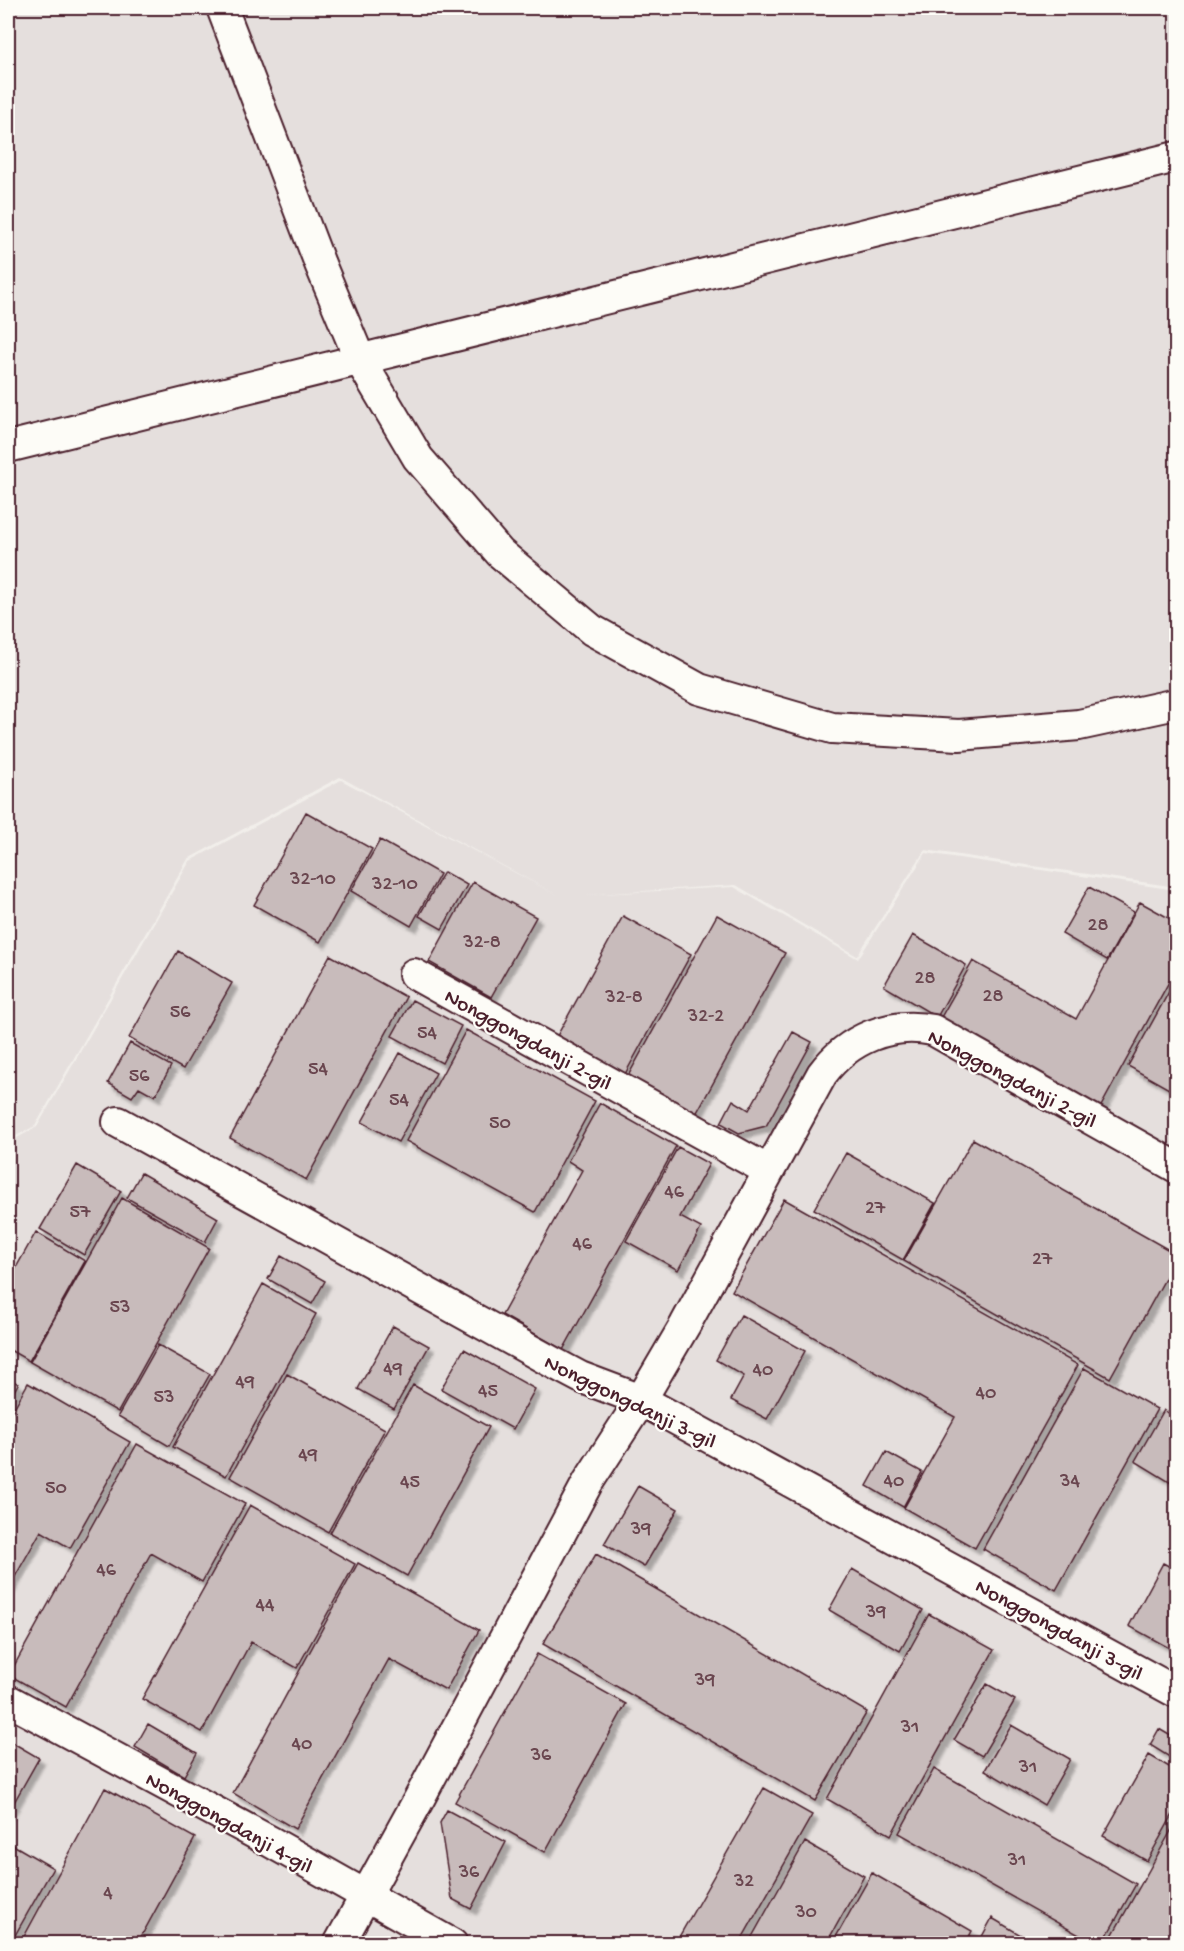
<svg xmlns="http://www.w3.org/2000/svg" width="1184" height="1951" font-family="'Gochi Hand',sans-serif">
	<defs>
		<filter id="shadow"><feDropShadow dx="5.5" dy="5.5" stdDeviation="1.5" flood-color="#0004"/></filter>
	</defs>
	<rect width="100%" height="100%" fill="#f2efeb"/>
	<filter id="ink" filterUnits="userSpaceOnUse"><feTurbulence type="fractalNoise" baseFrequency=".0167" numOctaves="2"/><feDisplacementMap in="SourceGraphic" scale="12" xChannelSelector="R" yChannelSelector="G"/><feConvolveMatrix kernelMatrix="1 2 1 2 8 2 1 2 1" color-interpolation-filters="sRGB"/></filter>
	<g filter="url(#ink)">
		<path fill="#e5dfdd" d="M25 8H1176V887L925 850 857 956 736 885 582 895 734 887 858 959 926 853 1176 890V1943H8V1143L37 1127 190 861 341 780 559 896 340 777 188 859 35 1126 8 1140V13Z"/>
		<path fill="#c8bbbb" stroke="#4a1f2b" stroke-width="1.5" filter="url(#shadow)" d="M306 812 372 849 320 942 254 905Z
			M380 840 440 874 411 926 351 891Z
			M444 872 467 885 442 929 419 916Z
			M473 882 536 917 491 997 429 962Z
			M1089 887 1134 912 1107 960 1062 934Z
			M1140 902 1176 922V969L1100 1108 940 1019 973 961 1076 1019Z
			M717 915 785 953 696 1114 628 1076Z
			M623 916 691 954 625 1074 557 1036Z
			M913 935 966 965 937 1017 884 986Z
			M178 951 232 983 183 1069 129 1038Z
			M330 955 406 997 306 1180 230 1138Z
			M1176 979V1093L1128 1066Z
			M412 1000 461 1026 442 1063 392 1036Z
			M466 1030 595 1101 535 1212 406 1141Z
			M793 1032 812 1042 766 1126 739 1133 721 1123 733 1100 749 1110Z
			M130 1043 171 1066 155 1096 139 1087 132 1097 108 1083Z
			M400 1053 436 1073 398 1142 362 1122Z
			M600 1103 676 1146 563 1350 502 1315 582 1170 568 1161Z
			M973 1139 1176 1254V1259L1110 1378 904 1261Z
			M678 1147 709 1164 680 1217 701 1228 678 1270 626 1241Z
			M846 1153 935 1203 903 1260 814 1209Z
			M77 1165 121 1191 84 1255 40 1229Z
			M141 1173 218 1218 205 1242 127 1198Z
			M122 1198 209 1248 118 1412 30 1362Z
			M784 1199 1078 1365 975 1548 904 1508 955 1417 732 1291Z
			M36 1232 85 1261 29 1361 8 1349V1282Z
			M281 1256 325 1281 312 1304 268 1279Z
			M263 1284 316 1314 226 1476 173 1447Z
			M741 1315 805 1351 767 1419 731 1400 744 1376 716 1360Z
			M393 1326 429 1346 394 1409 358 1389Z
			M158 1345 210 1374 169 1446 118 1416Z
			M464 1349 535 1389 513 1429 441 1389Z
			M1084 1368 1157 1409 1056 1590 983 1549Z
			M287 1374 385 1429 328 1532 230 1477Z
			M8 1377 18 1384 8 1402Z
			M28 1383 130 1442 70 1548 41 1531 8 1589V1419Z
			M413 1385 489 1427 407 1576 330 1533Z
			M1164 1410 1176 1418V1486L1135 1461Z
			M137 1444 245 1504 202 1582 151 1553 66 1707 9 1675Z
			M886 1452 922 1472 903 1507 867 1486Z
			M638 1486 678 1509 644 1567 604 1544Z
			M250 1505 355 1564 297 1668 251 1642 202 1732 142 1699Z
			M596 1554 867 1712 815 1801 543 1644Z
			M358 1563 479 1630 446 1690 389 1659 295 1829 233 1793Z
			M1163 1563 1176 1570V1639L1171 1649 1129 1626Z
			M852 1569 923 1610 900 1651 829 1610Z
			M929 1614 994 1650 891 1835 827 1799Z
			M537 1654 626 1704 545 1852 455 1802Z
			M987 1684 1015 1700 982 1756 954 1740Z
			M148 1724 197 1753 184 1776 135 1747Z
			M1011 1725 1070 1759 1044 1805 985 1770Z
			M1159 1729 1176 1739V1761L1150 1745Z
			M8 1740 39 1758 8 1813Z
			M1149 1755 1176 1771V1809L1147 1861 1103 1836Z
			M934 1769 1136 1884 1102 1944H1095L899 1833Z
			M105 1788 195 1838 137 1944H20Z
			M764 1788 812 1815 739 1944H675Z
			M447 1810 506 1842 471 1909 452 1899 440 1823Z
			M1176 1822V1944H1108V1943Z
			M8 1842 53 1868 10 1944H8Z
			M805 1842 864 1876 826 1944H748Z
			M872 1873 972 1931 965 1944H832Z
			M992 1918 1036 1944H978Z"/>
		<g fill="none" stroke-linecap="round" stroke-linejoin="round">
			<defs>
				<path id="minor" d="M222 8 320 264 360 360 418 458 500 553 592 630 699 689 832 728 959 735 1079 725 1176 704
					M8 447 1176 157
					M414 974 769 1171
					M118 1122 550 1361 580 1377 641 1400 1176 1692
					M8 1700 271 1842 452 1944
					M339 1944 419 1799 588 1482 641 1400 685 1325 822 1074C848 1039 890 1021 933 1030L1176 1167"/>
			</defs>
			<use href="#minor" stroke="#4a1f2b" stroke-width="34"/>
			<use href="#minor" stroke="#fdfcf7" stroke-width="30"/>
		</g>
	</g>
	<g text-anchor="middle" stroke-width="4.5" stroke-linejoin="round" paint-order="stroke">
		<g font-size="20" fill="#6a464f">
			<text x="313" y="884">32-10</text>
			<text x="395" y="889">32-10</text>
			<text x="1098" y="930">28</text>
			<text x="482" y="947">32-8</text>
			<text x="925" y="983">28</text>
			<text x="993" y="1001">28</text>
			<text x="624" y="1002">32-8</text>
			<text x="180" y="1017">56</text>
			<text x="706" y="1021">32-2</text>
			<text x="427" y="1038">54</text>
			<text x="318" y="1074">54</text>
			<text x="139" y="1081">56</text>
			<text x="399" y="1105">54</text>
			<text x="500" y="1128">50</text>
			<text x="674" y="1197">46</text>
			<text x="875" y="1213">27</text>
			<text x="80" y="1217">57</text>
			<text x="582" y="1249">46</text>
			<text x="1042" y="1264">27</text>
			<text x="120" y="1312">53</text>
			<text x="393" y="1374">49</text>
			<text x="763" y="1375">40</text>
			<text x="245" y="1387">49</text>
			<text x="488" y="1396">45</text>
			<text x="986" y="1398">40</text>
			<text x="164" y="1402">53</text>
			<text x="308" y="1460">49</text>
			<text x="894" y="1486">40</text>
			<text x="1070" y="1486">34</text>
			<text x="410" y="1487">45</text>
			<text x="56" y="1493">50</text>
			<text x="641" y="1534">39</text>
			<text x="106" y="1575">46</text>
			<text x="265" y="1610">44</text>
			<text x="876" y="1617">39</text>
			<text x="705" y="1685">39</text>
			<text x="910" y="1732">31</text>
			<text x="302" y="1749">40</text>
			<text x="541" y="1760">36</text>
			<text x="1028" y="1772">31</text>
			<text x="1017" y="1865">31</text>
			<text x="469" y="1877">36</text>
			<text x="744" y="1886">32</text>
			<text x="108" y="1898">4</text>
			<text x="806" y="1917">30</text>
		</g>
		<g font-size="22" fill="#4a1f2b" stroke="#fdfcf7">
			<text transform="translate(529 1038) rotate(29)" y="8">Nonggongdanji 2-gil</text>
			<text transform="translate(1013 1077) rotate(28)" y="8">Nonggongdanji 2-gil</text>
			<text transform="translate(631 1400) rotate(26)" y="8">Nonggongdanji 3-gil</text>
			<text transform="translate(1060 1628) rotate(29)" y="8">Nonggongdanji 3-gil</text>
			<text transform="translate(230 1821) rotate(29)" y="8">Nonggongdanji 4-gil</text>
		</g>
	</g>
	<rect width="1184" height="1951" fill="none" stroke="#fdfcf7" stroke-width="30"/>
	<rect x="15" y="15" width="1154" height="1921" fill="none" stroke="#4a1f2b" stroke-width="2" filter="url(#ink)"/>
</svg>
